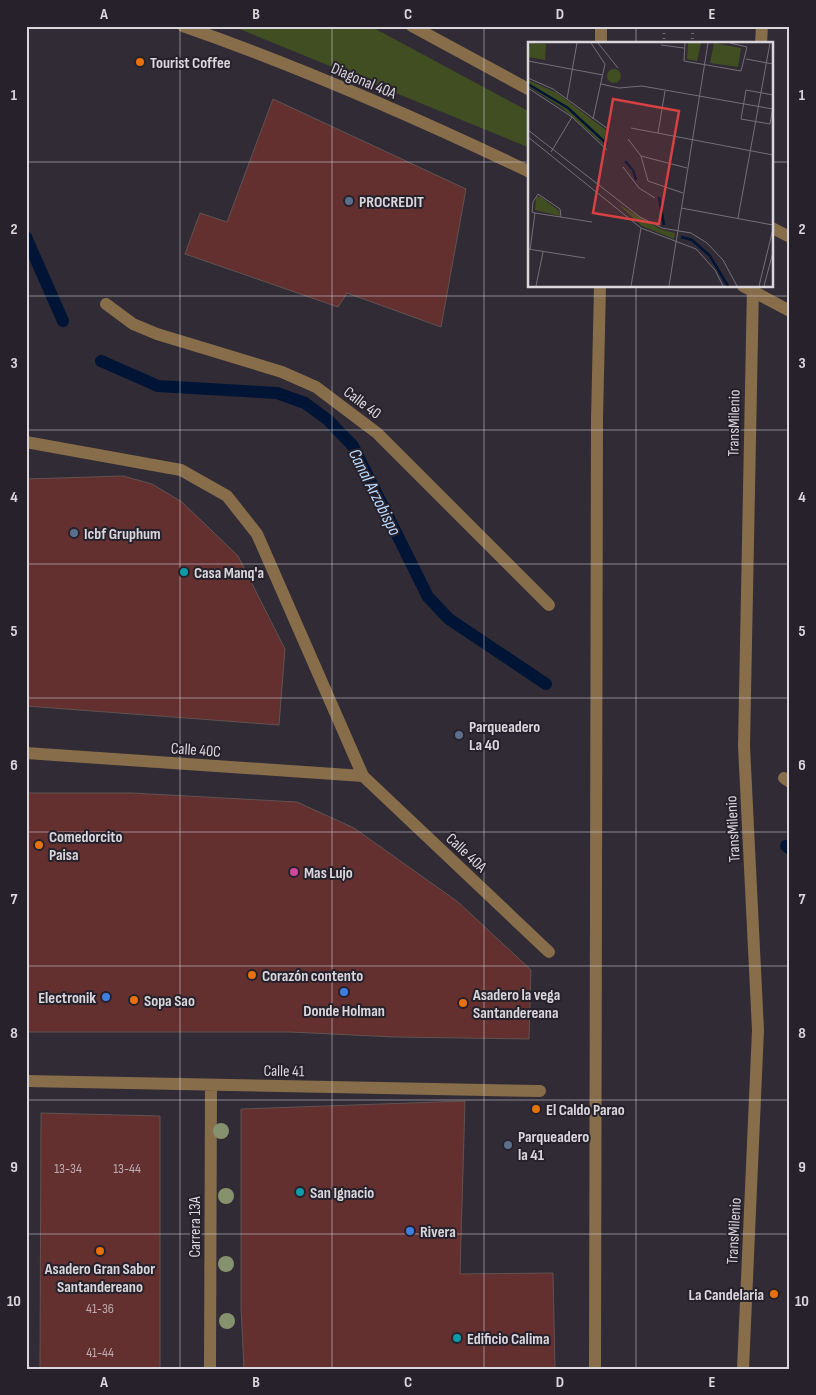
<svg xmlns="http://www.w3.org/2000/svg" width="816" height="1395" font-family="'Sofia Sans Condensed',sans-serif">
	<rect width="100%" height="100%" fill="#302b35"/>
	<path fill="#404e21" d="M232 26H370L530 112V148Z"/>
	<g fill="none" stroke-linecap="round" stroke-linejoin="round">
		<path stroke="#001435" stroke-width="12" d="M26 237 63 321
			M101 361 158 386 277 393 305 403 328 420 353 446 428 597 449 619 546 684
			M786 846 790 849"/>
	</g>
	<path fill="#63302f" stroke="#605352" d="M273 99 466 189 441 327 347 293 338 307 185 254 200 213 227 222Z
		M123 476 152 484 182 502 238 556 285 649 279 725 26 706V479Z
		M26 793H132L297 802 354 828 458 902 531 970 529 1039 395 1037 290 1032H26Z
		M465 1101 460 1274 553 1273 555 1369H244L241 1308V1109Z
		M41 1113 160 1116V1369H40Z"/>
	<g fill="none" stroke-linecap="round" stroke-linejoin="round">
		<path stroke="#6d6971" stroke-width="3" stroke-dasharray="1 4" stroke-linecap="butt" d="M664 44V26
			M692 44 693 26"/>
		<path stroke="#876d4a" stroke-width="12" d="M183 26C301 67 417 118 530 172
			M412 26 530 90
			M601 26V44
			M761 44 762 26
			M772 228 790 237
			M743 286 790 311
			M106 304 133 324 157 334 282 372 316 387 377 433 549 605
			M26 442 181 470 227 496 257 534 363 776 549 952
			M26 753 363 776
			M784 778 790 782
			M26 1081 540 1091
			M210 1369 211 1085
			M595 1369 597 419 600 286
			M743 1369 758 1030 744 746 753 286"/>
	</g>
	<g fill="#86926d">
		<circle cx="221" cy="1131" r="8"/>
		<circle cx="226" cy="1196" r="8"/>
		<circle cx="226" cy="1264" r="8"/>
		<circle cx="227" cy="1321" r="8"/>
	</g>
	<path fill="none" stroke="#d9d6dc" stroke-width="1" stroke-opacity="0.55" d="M180 26V1369M332 26V1369M484 26V1369M636 26V44M26 162H530M772 162H790M636 286V1369M26 296H790M26 430H790M26 564H790M26 698H790M26 832H790M26 966H790M26 1100H790M26 1234H790"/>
	<g fill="#e8710a" stroke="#26212a" stroke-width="2">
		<circle cx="140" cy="62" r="5"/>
		<circle cx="39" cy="845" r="5"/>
		<circle cx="252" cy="975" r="5"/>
		<circle cx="134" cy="1000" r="5"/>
		<circle cx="463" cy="1003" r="5"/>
		<circle cx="536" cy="1109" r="5"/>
		<circle cx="100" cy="1251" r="5"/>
		<circle cx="774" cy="1294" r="5"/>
	</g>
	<g fill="#5c6f8a" stroke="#26212a" stroke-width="2">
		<circle cx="349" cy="201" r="5"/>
		<circle cx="74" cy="533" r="5"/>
		<circle cx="459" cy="735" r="5"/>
		<circle cx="508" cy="1145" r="5"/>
	</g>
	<g fill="#0f9aa8" stroke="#26212a" stroke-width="2">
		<circle cx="184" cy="572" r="5"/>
		<circle cx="300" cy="1192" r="5"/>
		<circle cx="457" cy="1338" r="5"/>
	</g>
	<circle fill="#d1479c" stroke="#26212a" stroke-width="2" cx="294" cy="872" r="5"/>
	<g fill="#3f7fe0" stroke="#26212a" stroke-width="2">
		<circle cx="344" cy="992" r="5"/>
		<circle cx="106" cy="997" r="5"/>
		<circle cx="410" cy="1231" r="5"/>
	</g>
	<g text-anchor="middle" stroke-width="4" stroke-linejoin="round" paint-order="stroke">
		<g font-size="14" fill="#bcacb1">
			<text x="68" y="1173">13-34</text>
			<text x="127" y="1173">13-44</text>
			<text x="100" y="1313">41-36</text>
			<text x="100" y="1357">41-44</text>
		</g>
		<g font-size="16" font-weight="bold" fill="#d9d6dc" stroke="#26212a" text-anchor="start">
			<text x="150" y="68">Tourist Coffee</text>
			<text x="359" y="207">PROCREDIT</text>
			<text x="84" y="539">Icbf Gruphum</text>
			<text x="194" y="578">Casa Manq'a</text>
			<text x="469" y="732">Parqueadero<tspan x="469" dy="18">La 40</tspan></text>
			<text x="49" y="842">Comedorcito<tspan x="49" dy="18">Paisa</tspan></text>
			<text x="304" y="878">Mas Lujo</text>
			<text x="262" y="981">Corazón contento</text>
			<text x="473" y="1000">Asadero la vega<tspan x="473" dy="18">Santandereana</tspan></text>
			<text x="96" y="1003" text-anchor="end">Electronik</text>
			<text x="144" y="1006">Sopa Sao</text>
			<text x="344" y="1016" text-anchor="middle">Donde Holman</text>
			<text x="546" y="1115">El Caldo Parao</text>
			<text x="518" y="1142">Parqueadero<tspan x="518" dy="18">la 41</tspan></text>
			<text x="310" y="1198">San Ignacio</text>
			<text x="420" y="1237">Rivera</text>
			<text x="100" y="1274" text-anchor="middle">Asadero Gran Sabor<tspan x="100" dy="18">Santandereano</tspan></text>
			<text x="764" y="1300" text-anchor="end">La Candelaria</text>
			<text x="467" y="1344">Edificio Calima</text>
		</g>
		<g font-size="16" fill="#d9d6dc" stroke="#26212a">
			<text transform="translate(364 80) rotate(23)" y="6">Diagonal 40A</text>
			<text transform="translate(363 402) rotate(37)" y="6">Calle 40</text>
			<text transform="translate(733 423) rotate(-89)" y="6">TransMilenio</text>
			<text transform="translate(196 749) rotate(4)" y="6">Calle 40C</text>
			<text transform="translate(732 829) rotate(-93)" y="6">TransMilenio</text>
			<text transform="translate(467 852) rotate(43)" y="6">Calle 40A</text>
			<text transform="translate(284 1070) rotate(1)" y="6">Calle 41</text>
			<text transform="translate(194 1227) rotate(-90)" y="6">Carrera 13A</text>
			<text transform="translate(733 1231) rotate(-87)" y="6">TransMilenio</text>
		</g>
		<g font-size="18" font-style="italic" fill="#bad9fe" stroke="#26212a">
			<text transform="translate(375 492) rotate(63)" y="6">Canal Arzobispo</text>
		</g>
	</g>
	<g transform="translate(528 42)">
		<rect width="245" height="245" fill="#302b35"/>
		<path d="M2 1 18 2 17 18 0 15ZM160 1H173L169 19 159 17ZM186 1 213 6 210 25 182 21ZM79 34a7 7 0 1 1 14 0a7 7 0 1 1-14 0ZM0 38 29 51 78 88 75 102 33 65 0 44ZM12 154 31 169 32 174 7 168 8 156ZM90 162 132 187 147 191 146 197 114 184Z" fill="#404e21"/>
		<path fill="none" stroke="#001435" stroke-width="2.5" d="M0 42 40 66 79 102M97 119 105 128 108 138M131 155 136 183M153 195 164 198 182 214 200 244"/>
		<path fill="none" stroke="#746f78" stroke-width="1" d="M63 1 77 22 65 77M70 1 90 26M157 1 156 19 213 29 219 5 202 1M133 3 156 6M218 17 245 22M0 19 75 33M0 36 25 47 80 87M73 42 91 46 114 44 245 67M0 46 44 75 79 108M245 53 218 48 213 77 242 82 245 64M39 57 49 1M103 86 245 113M0 88 112 175 134 186 163 191 179 201 195 218 209 244M130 91 137 49M0 95 113 186 168 207 187 228 195 244M100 97 113 114 120 139 155 151M23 110 44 75M113 114 159 126M95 125 111 146 127 156M153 166 245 183M7 171 4 170 5 160 10 152 32 167 33 175M7 171 64 180M210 176 242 1M0 207 57 216M2 208 7 171M8 244 15 210M103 244 113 186M141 244 180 1M231 244 245 187M236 244 245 210"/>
		<path fill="#d64243" fill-opacity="0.15" stroke="#d64243" stroke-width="2.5" d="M85 57 151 69 131 182 65 171Z"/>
		<rect width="245" height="245" fill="none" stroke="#d9d6dc" stroke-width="2.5"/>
	</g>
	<rect width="816" height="1395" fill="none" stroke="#26212a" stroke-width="55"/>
	<rect x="28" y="28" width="760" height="1340" fill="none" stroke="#d9d6dc" stroke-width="2"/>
	<g font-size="16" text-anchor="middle" font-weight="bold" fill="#d9d6dc">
		<text x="104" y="19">A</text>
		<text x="256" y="19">B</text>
		<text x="408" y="19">C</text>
		<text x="560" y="19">D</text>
		<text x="712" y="19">E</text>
		<text x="14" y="100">1</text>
		<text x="802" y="100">1</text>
		<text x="14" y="234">2</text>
		<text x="802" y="234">2</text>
		<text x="14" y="368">3</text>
		<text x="802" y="368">3</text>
		<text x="14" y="502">4</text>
		<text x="802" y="502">4</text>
		<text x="14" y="636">5</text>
		<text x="802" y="636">5</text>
		<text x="14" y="770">6</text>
		<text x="802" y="770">6</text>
		<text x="14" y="904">7</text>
		<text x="802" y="904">7</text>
		<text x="14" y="1038">8</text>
		<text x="802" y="1038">8</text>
		<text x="14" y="1172">9</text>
		<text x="802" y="1172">9</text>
		<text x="14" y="1306">10</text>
		<text x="802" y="1306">10</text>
		<text x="104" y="1387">A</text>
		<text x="256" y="1387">B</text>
		<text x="408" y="1387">C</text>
		<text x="560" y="1387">D</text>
		<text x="712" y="1387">E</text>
	</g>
</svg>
